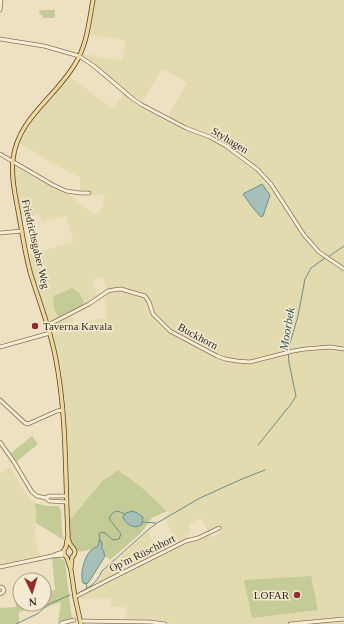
<svg xmlns="http://www.w3.org/2000/svg" width="344" height="624" font-family="Georgia,serif">
	<rect width="100%" height="100%" fill="#ede1c2"/>
	<path fill="#e3dbb0" fill-rule="evenodd" d="M96 0H344V266L321 250 305 233 274 183 262 170 229 144 210 134 187 125 168 116 187 82 162 69 142 102 94 63 84 57 85 54 122 61 126 41 89 34Z
		M70 77 113 109 124 94 132 102 140 108 186 131 209 139 226 149 257 173 269 186 302 237 317 254 344 272V624H172L161 620 126 619 125 607H112L110 598 78 599 109 582 112 579 188 543 196 541 209 536 212 537 221 533 220 527 208 533 202 518 188 524 191 532 187 535 189 539 178 544 164 517 169 513 139 485 118 470 102 481 69 521 65 405 61 370 55 345H56L51 326 48 320 32 271 30 254 74 242 66 216 42 222 39 214 32 216 31 214 21 215 16 186 15 171V162L53 184 71 191V196L96 216 103 206 105 195H80V177L59 167 20 144 23 137 33 120ZM102 277 107 289 97 296 92 280ZM104 295 107 318 94 319 74 326 72 314 90 305Z
		M10 466 25 492 36 505V523L35 538 40 556 0 565V474Z
		M148 532 159 553 98 583 102 573Z"/>
	<path fill="#c4cb96" d="M40 10H55V18H43V16L39 14Z
		M72 288C80 292 83 297 84 305L61 317 58 316C53 310 53 303 54 296Z
		M32 436 38 444 16 462 11 453Z
		M118 470 139 485 167 511 152 518 141 533 110 560 103 554 102 549 99 544 97 547H94C90 550 83 552 78 551 76 548 73 546 71 543 69 536 69 528 69 521L102 481Z
		M34 503 47 506H58C63 511 61 520 62 528 62 532 63 536 64 540L36 523V508Z
		M56 557C59 557 63 559 65 562L72 619 58 622 61 602 45 608 37 607 19 612V624H0V608L16 607 15 594H20V604H44V592L55 590 52 558Z
		M311 576 318 610 252 618 244 580Z"/>
	<path fill="#a4c0b8" stroke="#6c8e86" d="M262 184 270 195 263 216 261 217 253 208 243 194Z
		M133 511 137 513 143 517 142 524C135 530 127 525 123 518L124 515 126 513Z
		M100 540 102 543V549L104 551V554L105 556 92 577 87 584 83 583C79 573 86 548 97 547L99 544V540Z"/>
	<g fill="none" stroke-linecap="round" stroke-linejoin="round">
		<path stroke="#6c8e86" stroke-width="1" d="M328 257 344 246
			M258 445 291 404 296 396 289 363 288 350 298 316 305 279 311 268 325 258
			M143 522 156 523
			M100 540 99 534 101 532 105 533 113 540 119 539 121 534 110 520V516C116 509 118 511 125 514
			M86 584 87 588
			M77 594C90 586 95 586 102 571L148 530 157 523 200 498 242 479 265 470
			M16 624 37 614 49 604 70 595"/>
		<defs>
			<path id="minor" d="M0 10 1 0
				M0 39 44 46 79 56 94 66 133 99 142 105 186 128 210 137 226 146 257 169 271 184 304 235 319 252 344 269
				M0 154 53 185 66 191 80 193H89
				M0 233 22 231
				M47 324 52 323 89 304 108 291 113 290 121 289 131 292 145 296 149 302 153 314 170 331 217 356 225 359 237 361 250 362 293 351 305 349 330 347 344 349
				M0 347 50 333
				M0 400 25 423 28 424 57 411 63 410
				M0 442 14 462 32 492 37 496 46 498 49 501 66 502
				M46 498 49 496H66
				M54 555 63 552
				M0 567 52 556 64 555
				M0 587 3 588 4 591 2 593 0 594
				M75 597 110 579 186 541 198 538 219 528
				M80 621 151 622 165 624
				M61 624 62 623 74 620
				M290 624 344 619"/>
			<path id="major" d="M68 538 70 544 74 549 75 552 74 555 72 557 71 567
				M81 624 75 597 71 570 67 558 64 554V550L66 547 68 535C65 477 67 417 56 360 51 331 40 304 31 275 25 254 22 232 18 210 15 194 11 176 13 159 18 118 56 97 75 64 87 45 89 22 93 0"/>
		</defs>
		<use href="#minor" stroke="#87725a" stroke-width="4.5"/>
		<use href="#major" stroke="#55402e" stroke-width="5"/>
		<use href="#minor" stroke="#f8eed5" stroke-width="3"/>
		<use href="#major" stroke="#f0d79a" stroke-width="3.5"/>
	</g>
	<g fill="#952b2a" stroke="#f5ebd2" stroke-width="1.5">
		<circle cx="35" cy="326" r="4"/>
		<circle cx="297" cy="595" r="4"/>
	</g>
	<g text-anchor="middle" stroke-width="3" stroke-linejoin="round" paint-order="stroke">
		<g font-size="11" fill="#372a1e" stroke="#f5ebd2">
			<text transform="translate(230 140) rotate(31)" y="4">Styhagen</text>
			<text transform="translate(36 244) rotate(77)" y="4">Friedrichsgaber Weg</text>
			<text transform="translate(198 336) rotate(28)" y="4">Buckhorn</text>
			<text transform="translate(142 553) rotate(-26)" y="4">Op'm Rüschhort</text>
		</g>
		<g font-size="11" fill="#372a1e" stroke="#f5ebd2" text-anchor="start">
			<text x="43" y="330">Taverna Kavala</text>
			<text x="289" y="599" text-anchor="end">LOFAR</text>
		</g>
		<g font-size="12" font-style="italic" fill="#2d5755" stroke="#f5ebd2">
			<text transform="translate(287 329) rotate(-80)" y="4">Moorbek</text>
		</g>
	</g>
	<g transform="translate(32 592) rotate(176)"><circle r="19" fill="#f5ebd2" stroke="#a99e8a"/>
	<path d="M0-3L7 15L0 10L-7 15Z" fill="#952b2a"/>
	<text y="-6" font-size="11" font-weight="bold" text-anchor="middle" fill="#372a1e">N</text>
	</g>
</svg>
